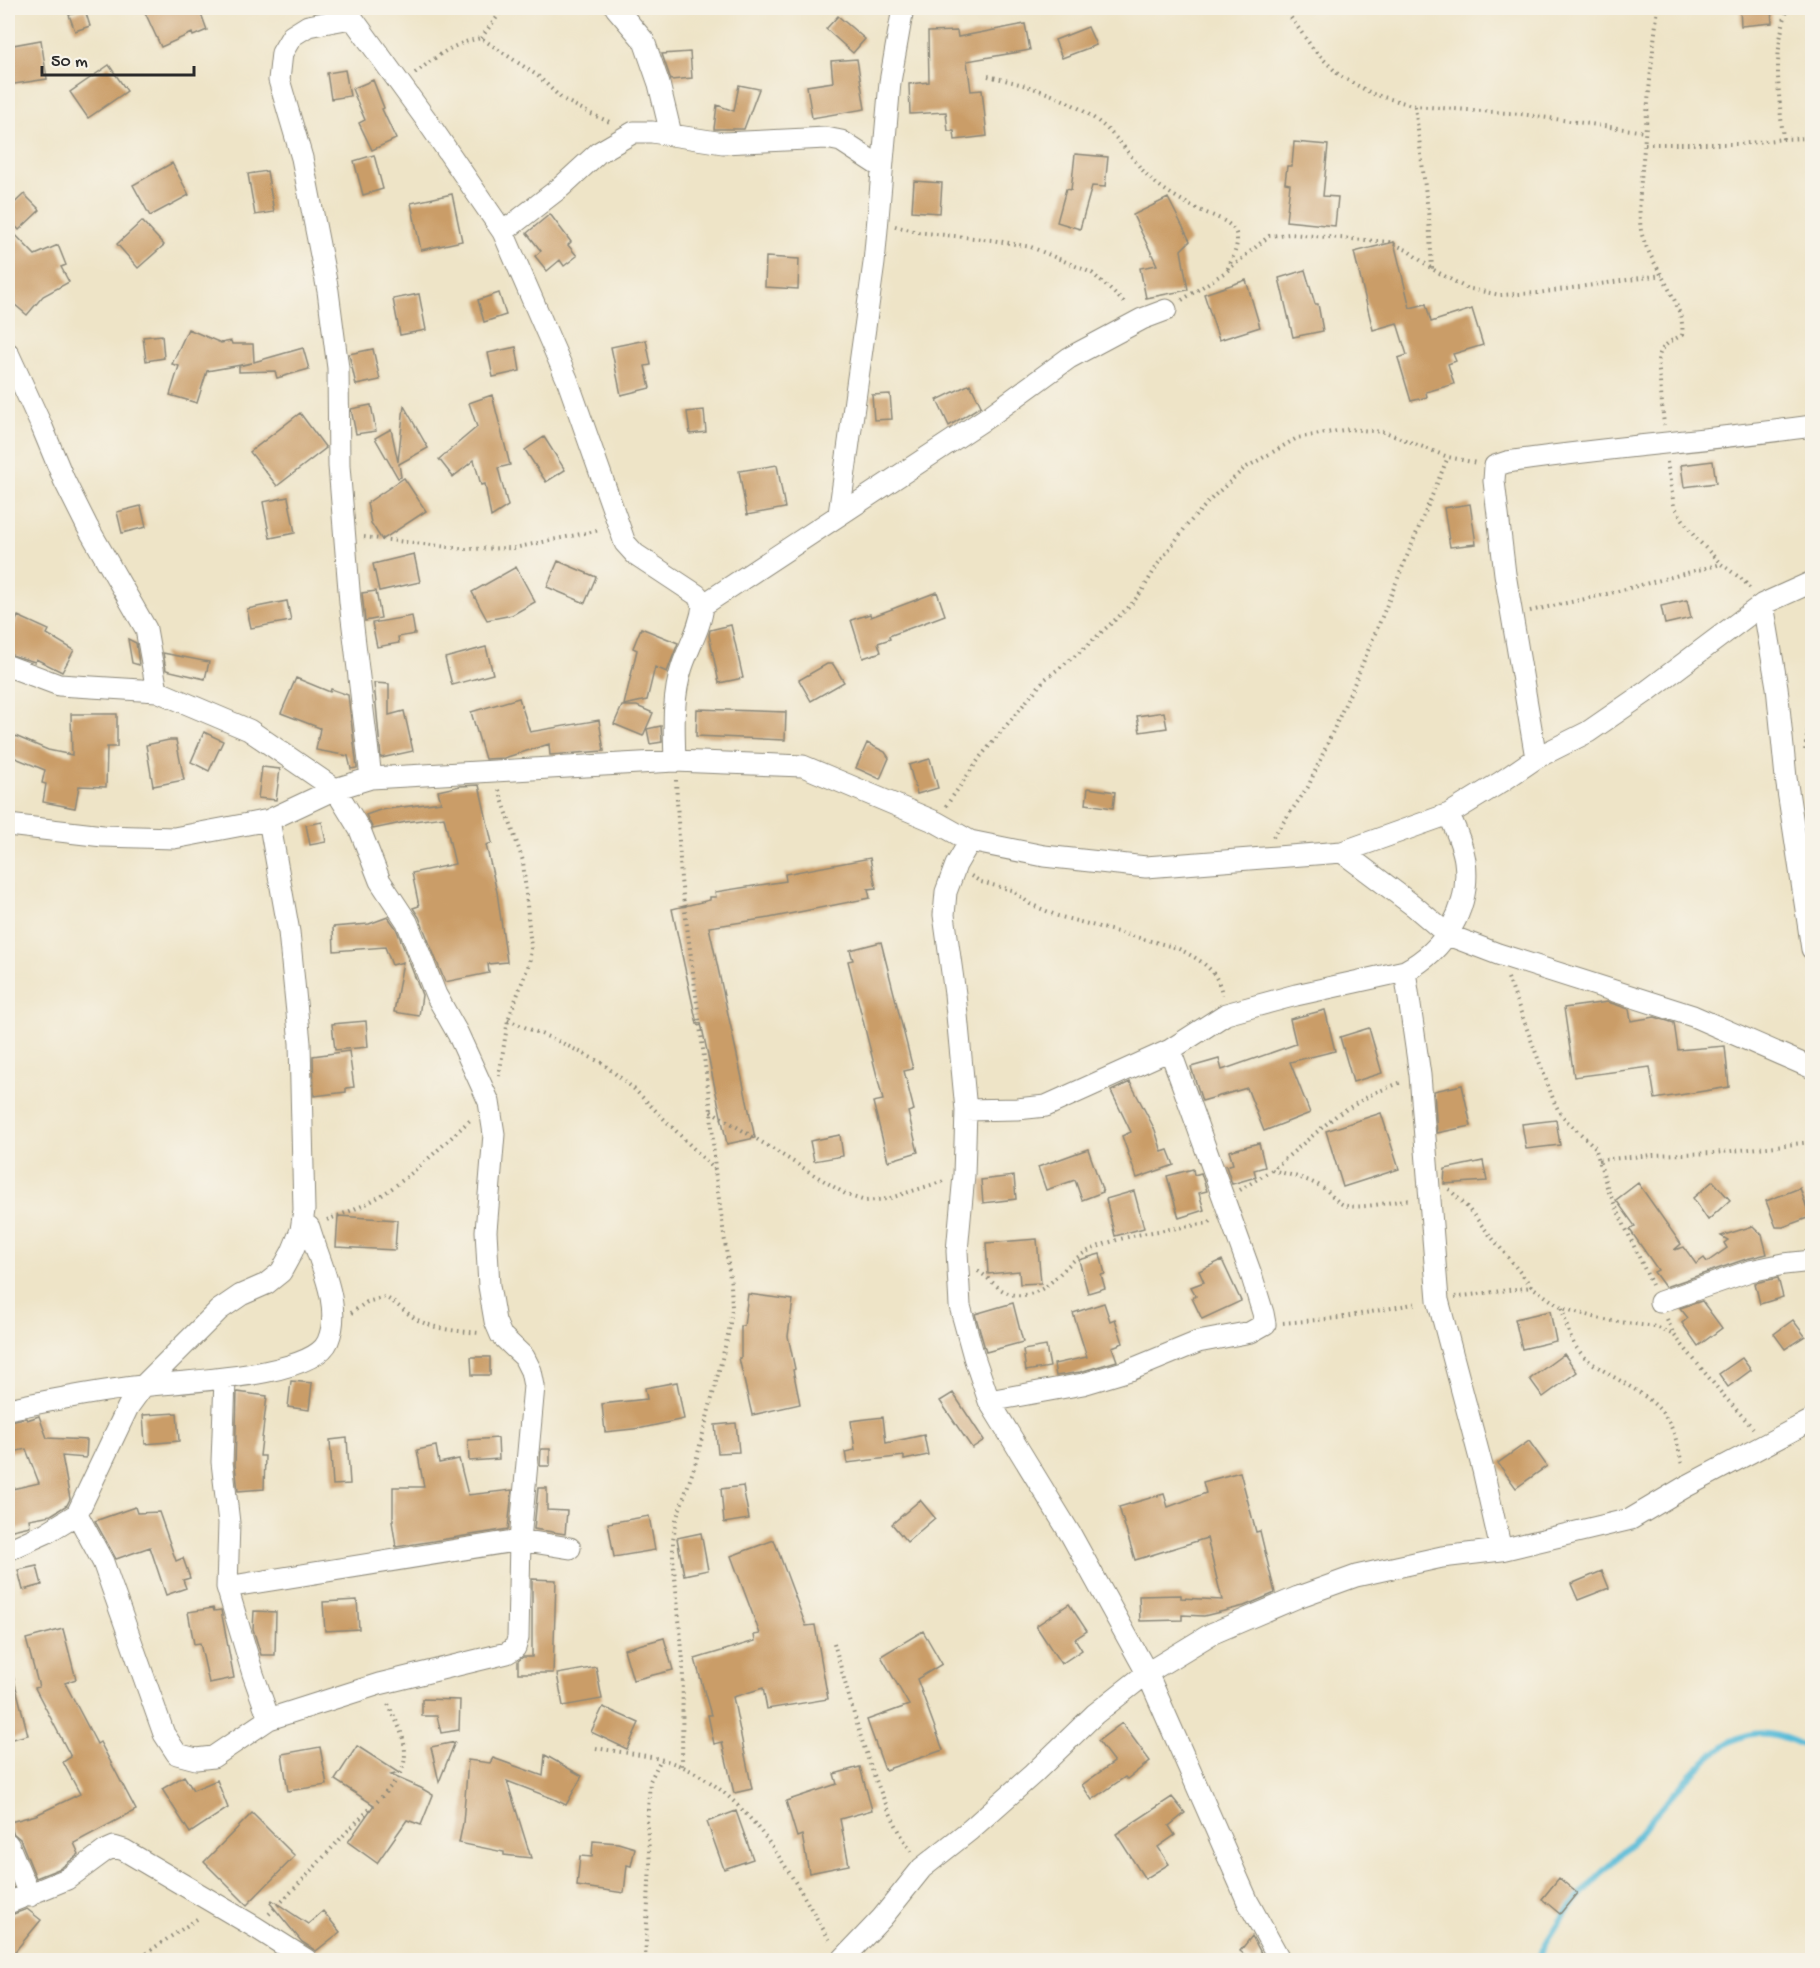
<svg xmlns="http://www.w3.org/2000/svg" width="1820" height="1968" font-family="'Gochi Hand',sans-serif">
	<rect width="100%" height="100%" fill="#f7f3e8"/>
	<filter id="ink" filterUnits="userSpaceOnUse"><feTurbulence type="fractalNoise" baseFrequency=".0167" numOctaves="2"/><feDisplacementMap in="SourceGraphic" scale="12" xChannelSelector="R" yChannelSelector="G"/><feConvolveMatrix kernelMatrix="1 2 1 2 8 2 1 2 1" color-interpolation-filters="sRGB"/></filter>
	<filter id="wash" filterUnits="userSpaceOnUse"><feTurbulence type="fractalNoise" baseFrequency=".008" numOctaves="4" result="noise"/><feDisplacementMap in="SourceGraphic" scale="24" xChannelSelector="R" yChannelSelector="G"/><feGaussianBlur stdDeviation="1.35" result="paint"/><feColorMatrix in="noise" values="0 0 0 0 0 0 0 0 0 0 0 0 0 0 0 0 0 1.4 0 .05"/><feComposite in="paint" operator="in"/></filter>
	<g filter="url(#wash)">
		<rect width="100%" height="100%" fill="#eee4c7"/>
		<g fill="none" stroke-linecap="round" stroke-linejoin="round">
			<path stroke="#5abcd8" stroke-width="6" d="M1537 1960C1549 1936 1567 1909 1586 1889 1601 1872 1619 1857 1634 1840 1659 1811 1704 1753 1738 1738 1763 1727 1790 1738 1812 1750"/>
		</g>
		<g id="blocks">
			<path fill="#ca9d67" d="M143 8H199L207 30 193 36 192 33 161 47Z
				M1740 8H1771L1772 23 1741 26Z
				M85 10 90 26 75 31 69 15Z
				M838 16 865 39 853 53 826 29Z
				M1025 24 1030 50 967 61 971 91 982 90 987 136 955 140 954 131H948L946 112 910 114 909 84 929 82 928 32 957 31 958 37Z
				M1088 27 1096 45 1062 58 1055 40Z
				M41 40 47 79 8 85V46Z
				M690 52 692 78 671 80 662 54Z
				M857 59 865 109 812 118 807 86 833 82 831 61Z
				M109 65 127 91 88 118 70 92Z
				M345 70 350 96 331 99 327 73Z
				M373 80 384 108 382 109 396 139 372 150 359 123 365 120 352 89Z
				M739 85 759 89 744 129H714L717 105 734 111Z
				M1294 142 1328 145 1323 196 1338 197 1335 226 1286 221 1290 184 1285 183 1287 166H1292Z
				M1075 154 1108 157 1105 187 1092 186 1080 229 1057 222 1066 189 1071 190Z
				M374 155 383 189 363 195 354 161Z
				M172 163 189 195 150 216 133 185Z
				M267 171 274 212 255 215 248 174Z
				M914 181 942 183 940 213 912 211Z
				M24 194 40 210 19 230 8 218V209Z
				M452 194 462 241 421 250 411 203Z
				M1168 198 1190 241 1181 250 1188 290 1146 298 1140 268 1157 265 1133 215Z
				M550 214 571 242 568 245 577 256 564 266 560 260 547 271 535 256 541 251 527 233Z
				M142 221 164 245 138 268 117 244Z
				M8 227 35 255 58 245 66 265 61 267 69 282 43 296 27 315 8 299V285L14 277 8 270Z
				M1394 242 1410 308 1426 304 1431 322 1472 309 1483 345 1453 354 1456 361 1448 364 1454 384 1426 392 1427 397 1411 401 1398 358 1407 355 1397 323 1373 330 1354 252Z
				M766 257 799 259 798 289 765 287Z
				M1305 270 1315 304H1318L1323 331 1293 337 1279 278Z
				M1246 280 1260 327 1219 340 1204 294Z
				M499 293 506 315 484 322 478 300Z
				M419 294 426 330 400 335 393 299Z
				M188 329 221 343 231 341 232 344H253L254 362 303 348 309 369 277 378 275 371 239 372V366L252 363 207 371 197 403 170 395 179 366 172 364Z
				M162 335 164 358 146 361 143 337Z
				M646 340 651 365 645 366 650 388 621 395 611 347Z
				M516 347 520 371 493 377 488 353Z
				M373 349 380 380 356 385 349 354Z
				M970 384 981 406 949 426 937 400Z
				M890 394 892 419 874 420 872 395Z
				M492 395 510 465 498 468 508 506 491 517 485 484 481 485 474 460 453 477 439 459 477 427 469 403Z
				M371 405 376 431 356 434 351 409Z
				M404 406 428 448 399 464 401 477 398 478 375 438 391 429 398 462Z
				M704 410 706 432 690 434 687 412Z
				M300 413 326 448 277 486 250 452Z
				M544 437 565 470 546 482 525 450Z
				M1713 461 1716 483 1684 487 1681 465Z
				M777 465 785 508 747 515 739 471Z
				M404 478 426 511 382 540 371 523 367 503Z
				M288 497 295 533 270 538 263 502Z
				M1470 504 1476 544 1450 547 1444 508Z
				M141 506 146 527 122 533 117 512Z
				M414 554 420 582 379 591 373 564Z
				M558 561 596 577 585 603 547 587Z
				M516 567 535 602 512 615 487 620 472 592Z
				M376 591 381 618 365 621 362 593Z
				M937 592 945 615 889 636 890 639 878 643 881 652 863 658 851 620 870 614 871 617Z
				M1687 600 1691 618 1665 624 1661 606Z
				M287 601 291 621 251 628 247 609Z
				M18 616 49 630 47 634 74 650 62 672 36 659 35 662 8 654V640Z
				M412 616 415 634 398 637 399 643 377 647 372 623Z
				M731 625 743 678 719 683 709 635 710 630Z
				M641 628 678 643 667 672 655 667 647 700 624 705 637 650 633 648Z
				M128 639 136 643 139 665 132 663Z
				M486 647 493 674 452 685 445 658Z
				M163 653 209 662 205 679 166 670Z
				M827 664H833L844 682 811 701 799 680Z
				M296 678 330 692 331 689 348 695 357 768 351 769 348 756 316 750 320 728 281 713Z
				M374 683 389 684V715L404 711 413 751 381 758Z
				M519 698 530 732 599 720 604 751 550 755 549 744 504 758 485 759 471 712Z
				M622 706H637L653 713 643 736 614 724Z
				M697 709 786 712 785 740 696 736Z
				M1164 712 1167 728 1140 732 1137 716Z
				M71 714H117V747H107L106 787 79 786 75 808 43 802 46 784 42 783 45 770 8 755V733L48 750 72 755Z
				M661 726 662 742 650 744 647 729Z
				M204 732 223 741 209 771 191 762Z
				M169 740H176L184 780 153 786 146 745Z
				M867 743 885 752 889 758 880 779 856 768Z
				M930 759 938 788 917 794 909 765Z
				M262 767 280 769 276 800 258 798Z
				M479 785 492 843 486 845 497 892 507 962 488 964 489 973 445 982 419 917 413 908 419 906 412 873 455 864 444 817 406 822 373 829 366 815 380 810 441 802 438 791 460 786Z
				M1088 788 1115 792 1113 808 1086 804Z
				M322 822 326 842 310 845 306 825Z
				M870 858 876 888 868 889 870 898 769 918 709 927 755 1138 727 1144 701 1023 697 1024 672 909 710 900V897H716L715 892 786 881 785 874Z
				M388 917 396 928 422 995 419 1016 394 1012 403 962 392 965 385 947 334 951 333 927 369 924Z
				M881 942 913 1069 904 1071 914 1110 908 1112 918 1152 888 1161 873 1102 883 1100 848 961 853 960 850 950Z
				M1608 1002 1629 1009 1631 1021 1655 1017 1674 1023 1678 1050 1725 1046 1729 1087 1655 1099 1650 1067 1574 1077 1564 1008Z
				M1325 1010 1335 1051 1290 1062 1310 1113 1264 1131 1247 1088 1202 1101 1191 1067 1219 1059 1222 1070 1296 1044 1290 1019Z
				M366 1021 368 1047 335 1050 332 1024Z
				M1369 1028 1382 1073 1353 1082 1340 1037Z
				M349 1051 354 1087 346 1088V1092L314 1096 313 1056Z
				M1130 1082 1155 1130 1162 1152 1168 1150 1174 1165 1137 1178 1122 1136 1131 1132 1111 1091Z
				M1462 1085 1471 1126 1437 1133 1434 1091Z
				M1381 1113 1399 1169 1343 1187 1326 1131Z
				M1556 1120 1560 1145 1526 1149 1522 1124Z
				M840 1135 843 1156 814 1161 810 1141Z
				M1259 1143 1265 1167 1254 1170 1256 1177 1232 1184 1226 1166 1233 1164 1229 1151Z
				M1088 1149 1103 1192 1082 1200 1075 1180 1046 1190 1038 1167Z
				M1483 1161 1487 1181 1444 1184 1445 1169Z
				M1193 1169 1194 1175 1201 1173 1207 1191 1199 1193 1204 1210 1179 1218 1167 1176Z
				M1014 1176 1016 1199 983 1203 981 1180Z
				M1713 1181 1730 1200 1708 1220 1693 1198Z
				M1638 1183 1681 1244 1674 1250 1684 1247 1696 1264 1704 1258 1707 1262 1727 1248 1724 1243 1728 1240 1721 1236 1753 1226 1762 1235 1767 1254 1746 1259 1665 1287 1654 1272 1658 1270 1630 1230 1635 1226 1616 1200Z
				M1800 1188 1810 1217 1783 1227H1776L1766 1201Z
				M1134 1191 1144 1228 1115 1236 1106 1199Z
				M338 1216 397 1220 395 1250 336 1247Z
				M1037 1239 1041 1283 1020 1284 1019 1271 988 1274 986 1243Z
				M1100 1254 1105 1274 1101 1275 1105 1288 1088 1293 1079 1260Z
				M1222 1260 1241 1301 1202 1319 1192 1298 1196 1296 1191 1287 1204 1282 1199 1271Z
				M1778 1278 1783 1297 1760 1304 1755 1283Z
				M748 1294 793 1300 788 1336 795 1369 793 1370 800 1404 752 1415 739 1358H741V1326H744Z
				M1702 1301 1722 1328 1698 1346 1682 1323 1688 1318 1680 1308Z
				M1013 1303 1023 1342 986 1352 975 1314Z
				M1104 1303 1110 1321 1115 1319 1123 1343 1112 1347 1117 1361 1080 1372 1056 1376 1054 1364 1087 1357 1073 1313Z
				M1550 1311 1556 1341 1522 1349 1515 1319Z
				M1793 1320 1805 1336 1785 1349 1774 1334Z
				M1046 1346 1050 1367 1026 1371 1023 1350Z
				M1564 1354 1577 1372 1543 1397 1530 1379Z
				M471 1357H490V1375H472Z
				M1742 1358 1751 1370 1728 1387 1719 1374Z
				M291 1381 312 1383 309 1410 288 1407Z
				M677 1382 684 1419 642 1428 605 1432 602 1404 647 1399 645 1388Z
				M237 1392 267 1396 260 1456H265L264 1489 238 1491 235 1465Z
				M953 1393 984 1440 972 1448 940 1401Z
				M177 1413 179 1441 145 1444 143 1415Z
				M39 1416 47 1438 87 1440 86 1458 62 1456 70 1499 67 1505 51 1515 29 1519 30 1526 8 1531V1490L39 1483 26 1449 8 1453V1421L26 1418 27 1420Z
				M883 1417 886 1443 924 1435 928 1455 904 1460V1456L847 1463 845 1452 855 1450 851 1421Z
				M736 1423 739 1452 718 1453 715 1425Z
				M347 1438 350 1484 333 1485 330 1440Z
				M498 1438 499 1459 469 1461 468 1440Z
				M1529 1441 1547 1466 1516 1488 1498 1463Z
				M436 1446 439 1463 459 1459 468 1495 512 1490 508 1529 396 1547 392 1521H393V1487H424L417 1450Z
				M541 1449H550V1466H540Z
				M1240 1472 1256 1532 1260 1531 1275 1593 1244 1606 1204 1616 1182 1615V1620L1140 1621 1139 1596 1181 1595V1598L1222 1600 1207 1538 1135 1560 1119 1507 1164 1494 1168 1507 1206 1493 1203 1482Z
				M743 1486 749 1519 724 1523 721 1489Z
				M538 1488H547V1510L567 1511 565 1534 534 1529Z
				M920 1500 935 1518 907 1542 892 1524Z
				M135 1507 137 1513 159 1512 176 1561 183 1558 190 1578 183 1580 186 1588 166 1595 150 1547 116 1559 95 1521Z
				M649 1516 655 1550 614 1557 608 1523Z
				M701 1533 708 1570 684 1575 677 1538Z
				M774 1540 806 1626 815 1625 828 1699 767 1709 763 1688 733 1697 752 1789 734 1793 722 1742 714 1744 708 1715H711L695 1659 755 1641 754 1635 760 1634 731 1556Z
				M37 1566 42 1585 23 1590 18 1570Z
				M1602 1571 1609 1588 1578 1600 1571 1584Z
				M532 1579 556 1580 553 1673H518V1661L523 1657H532Z
				M357 1600 359 1629 325 1631 323 1602Z
				M1069 1604 1087 1631 1075 1639 1082 1650 1061 1664 1036 1626Z
				M213 1608 214 1611 221 1610 234 1678 209 1683 200 1643 194 1644 188 1612Z
				M254 1611 276 1612 275 1655H261L253 1629Z
				M63 1629 76 1679 65 1683 97 1744 100 1742 136 1810 74 1843 79 1854 61 1868 36 1878 20 1839 13 1833 10 1822 36 1815 80 1794 63 1762 71 1757 35 1688 39 1687 26 1639Z
				M923 1631 942 1664 917 1679 943 1750 885 1770 867 1720 909 1705 881 1656Z
				M664 1638 673 1670 633 1680 624 1649Z
				M596 1667 602 1699 563 1706 557 1674Z
				M8 1676H13L28 1735 8 1740Z
				M422 1699 460 1700 459 1730 441 1733 437 1716H422Z
				M603 1707 639 1723 627 1749 591 1732Z
				M1122 1723 1150 1761 1127 1779 1125 1777 1092 1800 1082 1785 1114 1762 1098 1741Z
				M455 1742 439 1782 431 1747Z
				M357 1746 399 1773 391 1775 421 1788 433 1795 421 1825 407 1820 377 1863 348 1842 374 1805 335 1780Z
				M320 1747 327 1785 288 1791 282 1754Z
				M545 1755 582 1776 566 1805 554 1799 507 1781 531 1858 504 1855V1852L459 1843 463 1823 468 1760 490 1763 493 1758 543 1776Z
				M860 1767 872 1810 840 1819 849 1865 809 1873 802 1835 797 1837 786 1801 837 1784 834 1774Z
				M184 1776 193 1790 217 1780 228 1808 190 1833 162 1789Z
				M1172 1797 1185 1813 1169 1826 1175 1835 1158 1847 1169 1864 1145 1879 1116 1834Z
				M736 1811 753 1859 724 1869 707 1822Z
				M252 1813 295 1856 247 1905 204 1862Z
				M593 1841 618 1843 635 1848 631 1866 627 1865 624 1893 577 1886 580 1856 592 1857Z
				M1559 1878 1577 1893 1560 1914 1542 1899Z
				M272 1900 308 1924 323 1911 340 1932 316 1951 302 1942 270 1903Z
				M27 1909 41 1920 8 1960V1916Z
				M1252 1936 1261 1953 1255 1960H1251L1240 1951Z"/>
		</g>
	</g>
	<g filter="url(#ink)">
		<use href="#blocks" fill-opacity="0" stroke="#8c8879" stroke-width="1.5"/>
		<g fill="none" stroke-linecap="round" stroke-linejoin="round">
			<defs>
				<path id="minor" d="M345 8 425 118 503 232 567 379 625 543 635 554 697 595 703 605C701 627 689 646 682 667 672 697 674 730 675 761
					M616 8 644 41 659 84 671 134
					M351 18 308 26 292 36 282 53 279 80 302 158 328 291 338 368 339 466 350 602 371 778
					M503 232 561 187 598 153 634 132H652L723 143 826 138 841 141 881 167
					M8 353 42 427 64 480 87 526 146 629 157 691
					M839 514 874 263 890 82 903 8
					M1763 604 1777 687 1786 778 1812 949
					M703 605 991 415 1069 358 1142 319 1166 310
					M8 666 59 685 157 691 249 730 335 789 360 830 380 881 407 922 436 995 458 1034 489 1102 494 1134 486 1231 489 1286 495 1321 501 1335 524 1357 531 1371 534 1386 520 1540 518 1638 515 1648 507 1653 379 1684 269 1719 213 1757 196 1759 177 1754 164 1734 103 1562 77 1514
					M1536 758 1505 574 1494 481 1495 466 1507 462C1608 447 1711 440 1812 426
					M8 825 103 836 174 838 269 820 335 789 371 778 675 761 803 766 936 822 970 841 1044 856 1146 867 1342 852 1449 814 1501 782 1536 758 1588 732 1646 692 1763 604 1812 582
					M970 841 956 865 946 892 944 915 955 994 966 1110 964 1175 957 1251 960 1306 974 1357 989 1401 1071 1535 1147 1673 1248 1902 1280 1960
					M1342 852 1414 906 1448 935 1498 954 1693 1016 1812 1068
					M1405 971 1420 1075 1438 1300 1483 1470 1501 1550
					M966 1110 1017 1109 1046 1106 1170 1050 1226 1014 1296 995 1405 971C1445 950 1471 908 1465 861 1463 845 1455 829 1449 814
					M1660 1302 1750 1271 1784 1264 1812 1261
					M225 1379 222 1462 229 1523 227 1587 253 1674 269 1719
					M989 1401 1083 1384 1130 1370 1198 1342 1251 1332 1265 1324 1263 1313 1252 1277 1170 1050
					M8 1409C52 1400 97 1391 142 1386 180 1381 313 1378 328 1341 343 1305 319 1262 309 1227
					M8 1550 46 1533 77 1514 128 1407 144 1385 219 1310 241 1295 266 1284 281 1272 292 1252 301 1230 304 1210 300 1043 289 932 269 820
					M227 1587 520 1540 570 1548
					M8 1844 30 1896
					M8 1903 67 1879 105 1851 114 1847 124 1850 255 1927 307 1960
					M842 1960 882 1918 922 1868 970 1830 1033 1774 1095 1714 1147 1673 1211 1634 1298 1597 1356 1576 1442 1557 1501 1550 1631 1519 1685 1487 1812 1420"/>
			</defs>
			<use href="#minor" stroke="#8c8879" stroke-width="23"/>
			<path stroke="#8c8879" stroke-width="4" stroke-dasharray="1.5 4.5" stroke-linecap="butt" d="M1284 8 1314 50 1340 76 1373 94 1415 106 1521 114 1645 132
				M1658 8C1652 54 1648 101 1644 148 1642 175 1637 203 1641 230 1646 260 1687 304 1682 335 1669 342 1660 346 1658 361L1664 425
				M481 38 504 8
				M415 73C439 55 451 44 481 38L538 76 561 98 591 114 612 123
				M988 76C1035 87 1080 100 1114 136 1129 151 1140 171 1157 184 1168 193 1183 201 1195 208 1207 214 1228 219 1235 231 1241 243 1232 259 1227 270
				M1415 106 1429 219 1432 269
				M1783 139C1779 92 1772 53 1788 8
				M1645 144H1740L1783 139 1812 138
				M895 226 917 232 992 240 1031 247 1092 273 1126 304
				M1182 300 1227 271 1269 236 1290 234 1389 242 1407 250 1432 269 1466 288 1500 295 1538 293 1662 275
				M1667 462 1674 506 1694 536 1721 564 1743 580 1750 588
				M364 537 465 549 514 548 600 530
				M1530 611 1603 595 1721 564
				M1805 750 1812 701
				M676 780 681 880 711 1111 715 1171 731 1285 732 1308 729 1331 695 1465 676 1520 673 1540V1558L683 1660 682 1766
				M499 790 523 861 531 948 529 964 508 1020 499 1076
				M946 806 981 756 1044 680 1080 652 1129 607 1142 591 1158 564 1188 524 1215 495 1245 468 1297 438 1349 429 1385 432 1448 457 1477 463
				M1273 837 1308 787 1355 682 1448 457
				M971 876 981 882 1012 890 1030 904 1058 916 1177 948C1199 959 1218 969 1222 995
				M1508 978 1555 1104 1560 1113 1568 1122 1595 1147 1608 1190 1652 1285
				M508 1020 560 1042 602 1063 633 1088 715 1170
				M711 1111 847 1195 865 1201 887 1199 944 1181
				M1599 1160 1653 1155 1714 1153 1812 1142
				M1272 1170C1290 1175 1311 1179 1326 1190 1332 1195 1337 1202 1344 1205 1360 1210 1394 1201 1411 1199
				M1449 1189 1467 1207 1532 1287 1562 1308 1605 1320 1656 1327 1674 1335 1723 1395 1753 1428
				M1240 1190 1272 1170 1337 1115 1374 1093 1402 1082
				M327 1220C345 1213 365 1206 382 1195 414 1174 443 1145 471 1119
				M978 1271C997 1283 1003 1300 1029 1294 1053 1289 1065 1262 1088 1251 1125 1233 1169 1230 1209 1223L1211 1221
				M1455 1297 1532 1287
				M1562 1308C1566 1323 1569 1339 1579 1351 1588 1362 1600 1368 1612 1376 1657 1402 1673 1412 1682 1466
				M351 1313 367 1302 385 1297C396 1303 405 1312 416 1319 435 1330 458 1331 480 1333
				M1667 1319 1674 1335
				M1283 1323 1339 1318 1418 1303
				M834 1643C854 1714 872 1790 912 1853
				M596 1748C624 1753 655 1755 681 1766 754 1797 792 1879 831 1942
				M269 1914C295 1889 318 1863 342 1837 357 1820 396 1787 403 1767 410 1743 397 1723 387 1702
				M136 1960 200 1917
				M645 1960 650 1864 647 1823 650 1781 661 1759"/>
			<use href="#minor" stroke="#fff" stroke-width="21"/>
		</g>
	</g>
	<rect width="1820" height="1968" fill="none" stroke="#f7f3e8" stroke-width="30"/>
	<path d="M42 66v9h152v-9" fill="none" stroke="#2b2b2b" stroke-width="3"/>
	<text x="51" y="66" font-size="18" fill="#2b2b2b" stroke="#f7f3e8" stroke-width="4.5" paint-order="stroke">50 m</text>
</svg>
